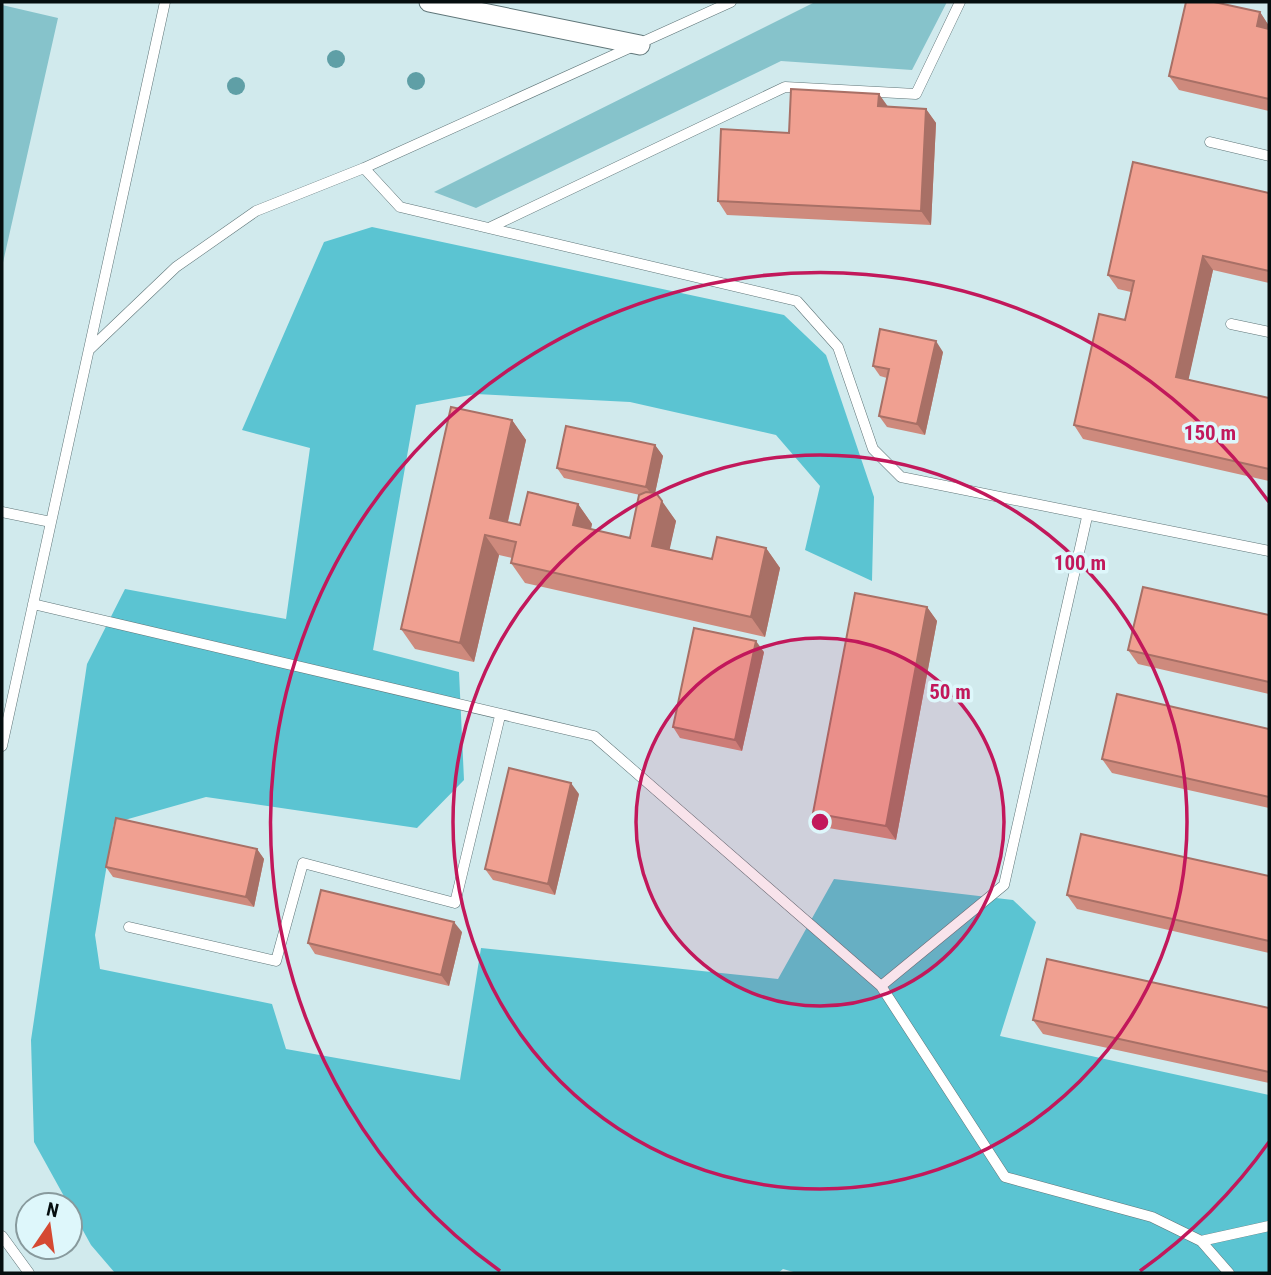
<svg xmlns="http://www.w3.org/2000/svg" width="1271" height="1275" font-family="'Roboto Condensed',sans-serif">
	<rect width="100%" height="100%" fill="#d1eaed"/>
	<path fill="#86c3cb" d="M815 2H947L912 70 781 61 476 208 434 192Z
		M2 5 58 18 2 267Z"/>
	<path fill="#5bc4d2" d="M372 227 784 315 826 355 874 497 872 581 805 550 820 486 776 435 630 402 476 394 416 405 373 650 459 672 464 780 417 828 206 797 114 823 95 935 100 969 272 1004 286 1049 460 1080 481 948 778 979 834 879 1013 900 1036 922 1000 1036 1269 1095V1273H797L783 1269 778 1273H115L91 1245 34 1142 31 1040 87 664 125 589 286 619 310 448 242 430 324 242Z"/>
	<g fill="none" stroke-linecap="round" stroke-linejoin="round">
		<defs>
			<path id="lane" d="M1210 142 1269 156
				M364 168 400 207 797 301 838 347 873 449 901 477 1269 551
				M491 227 785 87 916 94 960 2
				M1231 324 1269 332
				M89 350 176 267 256 211 364 168 731 2
				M2 512 51 522
				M33 604 594 736 881 986 1005 1177 1152 1217 1201 1241 1269 1226
				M2 746 165 2
				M129 927 276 961 303 863 455 903 500 716
				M881 986 1004 885 1087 517
				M2 1236 29 1273
				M1201 1241 1229 1273"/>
			<path id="street" d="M429 2 640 45"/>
		</defs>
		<use href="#lane" stroke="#607679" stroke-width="11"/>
		<use href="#street" stroke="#607679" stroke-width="21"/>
		<use href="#lane" stroke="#fff" stroke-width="10"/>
		<use href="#street" stroke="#fff" stroke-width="19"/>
	</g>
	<g fill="#5f9fa6">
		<circle cx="336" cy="59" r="9"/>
		<circle cx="416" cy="81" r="9"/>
		<circle cx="236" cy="86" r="9"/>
	</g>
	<path fill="#ce8a7d" d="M1260 12 1269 26V111L1179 90 1169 76Z
		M888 107 926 109 936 123 931 225 727 215 718 201 789 133Z
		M1269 193V283L1213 270 1188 380 1269 398V481L1083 439 1074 425 1125 320 1131 292 1118 289 1108 275Z
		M943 352 925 435 887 427 879 416 887 378 880 376 873 366Z
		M512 420 526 440 508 522 520 525 578 504 592 524 591 529 630 538 640 495 564 478 557 468 655 445 663 456 655 493 676 521 669 550 712 559 766 548 780 568 765 637 525 583 511 563 512 558 499 555 474 662 415 649 401 629Z
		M927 607 937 621 896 840 823 827 813 813Z
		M1269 615V694L1138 664 1128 650Z
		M764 652 742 751 680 738 673 727Z
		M1269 729V808L1112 773 1102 759Z
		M579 794 555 895 493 880 485 869Z
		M257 849 264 859 254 907 113 877 106 867Z
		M1269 876V953L1077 909 1067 895Z
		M462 932 449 986 315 954 308 943Z
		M1269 1008V1083L1043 1034 1033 1020Z"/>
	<path fill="#a87066" d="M1260 12 1269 26 1267 40 1257 26Z
		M879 94 889 108 878 106Z
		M926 109 936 123 931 225 921 211Z
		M1203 256 1213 270 1186 391 1176 377Z
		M936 341 943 352 925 435 917 424Z
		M512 420 526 440 504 538 490 518Z
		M655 445 663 456 654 498 646 487Z
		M662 501 676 521 666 566 652 546Z
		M578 504 592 524 587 545 573 525Z
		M485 535 499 555 474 662 460 643Z
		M766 548 780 568 765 637 751 617Z
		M927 607 937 621 896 840 886 826Z
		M756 641 764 652 742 751 735 740Z
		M571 783 579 794 555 895 548 884Z
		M257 849 264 859 254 907 246 897Z
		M454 922 462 932 449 986 441 975Z"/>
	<path fill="#f0a091" stroke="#a87066" stroke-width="2" d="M1186 2H1214L1260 12 1257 26 1269 29V99L1169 76Z
		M791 89 879 94 878 106 926 109 921 211 718 201 721 129 789 133Z
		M1133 162 1269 193V271L1203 256 1176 377 1269 398V469L1074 425 1099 314 1125 320 1134 281 1108 275Z
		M880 329 936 341 917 424 879 416 889 369 873 366Z
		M451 407 512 420 490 518 520 525 528 492 578 504 573 525 630 538 639 495 646 492 656 493 662 501 652 546 712 559 717 537 766 548 751 617 511 563 516 542 485 535 460 643 401 629Z
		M566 426 655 445 646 487 557 468Z
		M1143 587 1269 615V682L1128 650Z
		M855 593 927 607 886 826 813 813Z
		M694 628 756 641 735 740 673 727Z
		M1117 694 1269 729V797L1102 759Z
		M509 768 571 783 548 884 485 869Z
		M116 818 257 849 246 897 106 867Z
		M1081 834 1269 876V941L1067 895Z
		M321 890 454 922 441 975 308 943Z
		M1047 959 1269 1008V1072L1033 1020Z"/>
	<circle cx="820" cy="822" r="184" fill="#c2185b" fill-opacity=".12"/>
	<g fill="none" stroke="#c2185b" stroke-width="3.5">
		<circle cx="820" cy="822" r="184"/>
		<circle cx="820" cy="822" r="367"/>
		<path d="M1269 1142A551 551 0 0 1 1140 1271M500 1271A551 551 0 1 1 1269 502"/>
	</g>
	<circle cx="820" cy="822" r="10" fill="#c2185b" stroke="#def7fb" stroke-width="3.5"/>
	<g font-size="21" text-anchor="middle" font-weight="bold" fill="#c2185b" stroke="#def7fb" stroke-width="7" stroke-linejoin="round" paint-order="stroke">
		<text x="1210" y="440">150 m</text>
		<text x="1080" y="570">100 m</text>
		<text x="950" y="699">50 m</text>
	</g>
	<rect width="1271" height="1275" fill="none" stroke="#060e0f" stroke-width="7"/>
	<g transform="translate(49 1226) rotate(13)"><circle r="33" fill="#def7fb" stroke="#889a9d" stroke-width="2"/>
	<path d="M0-5L12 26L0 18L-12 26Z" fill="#d54932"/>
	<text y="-10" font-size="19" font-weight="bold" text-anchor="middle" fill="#060e0f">N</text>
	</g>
</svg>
